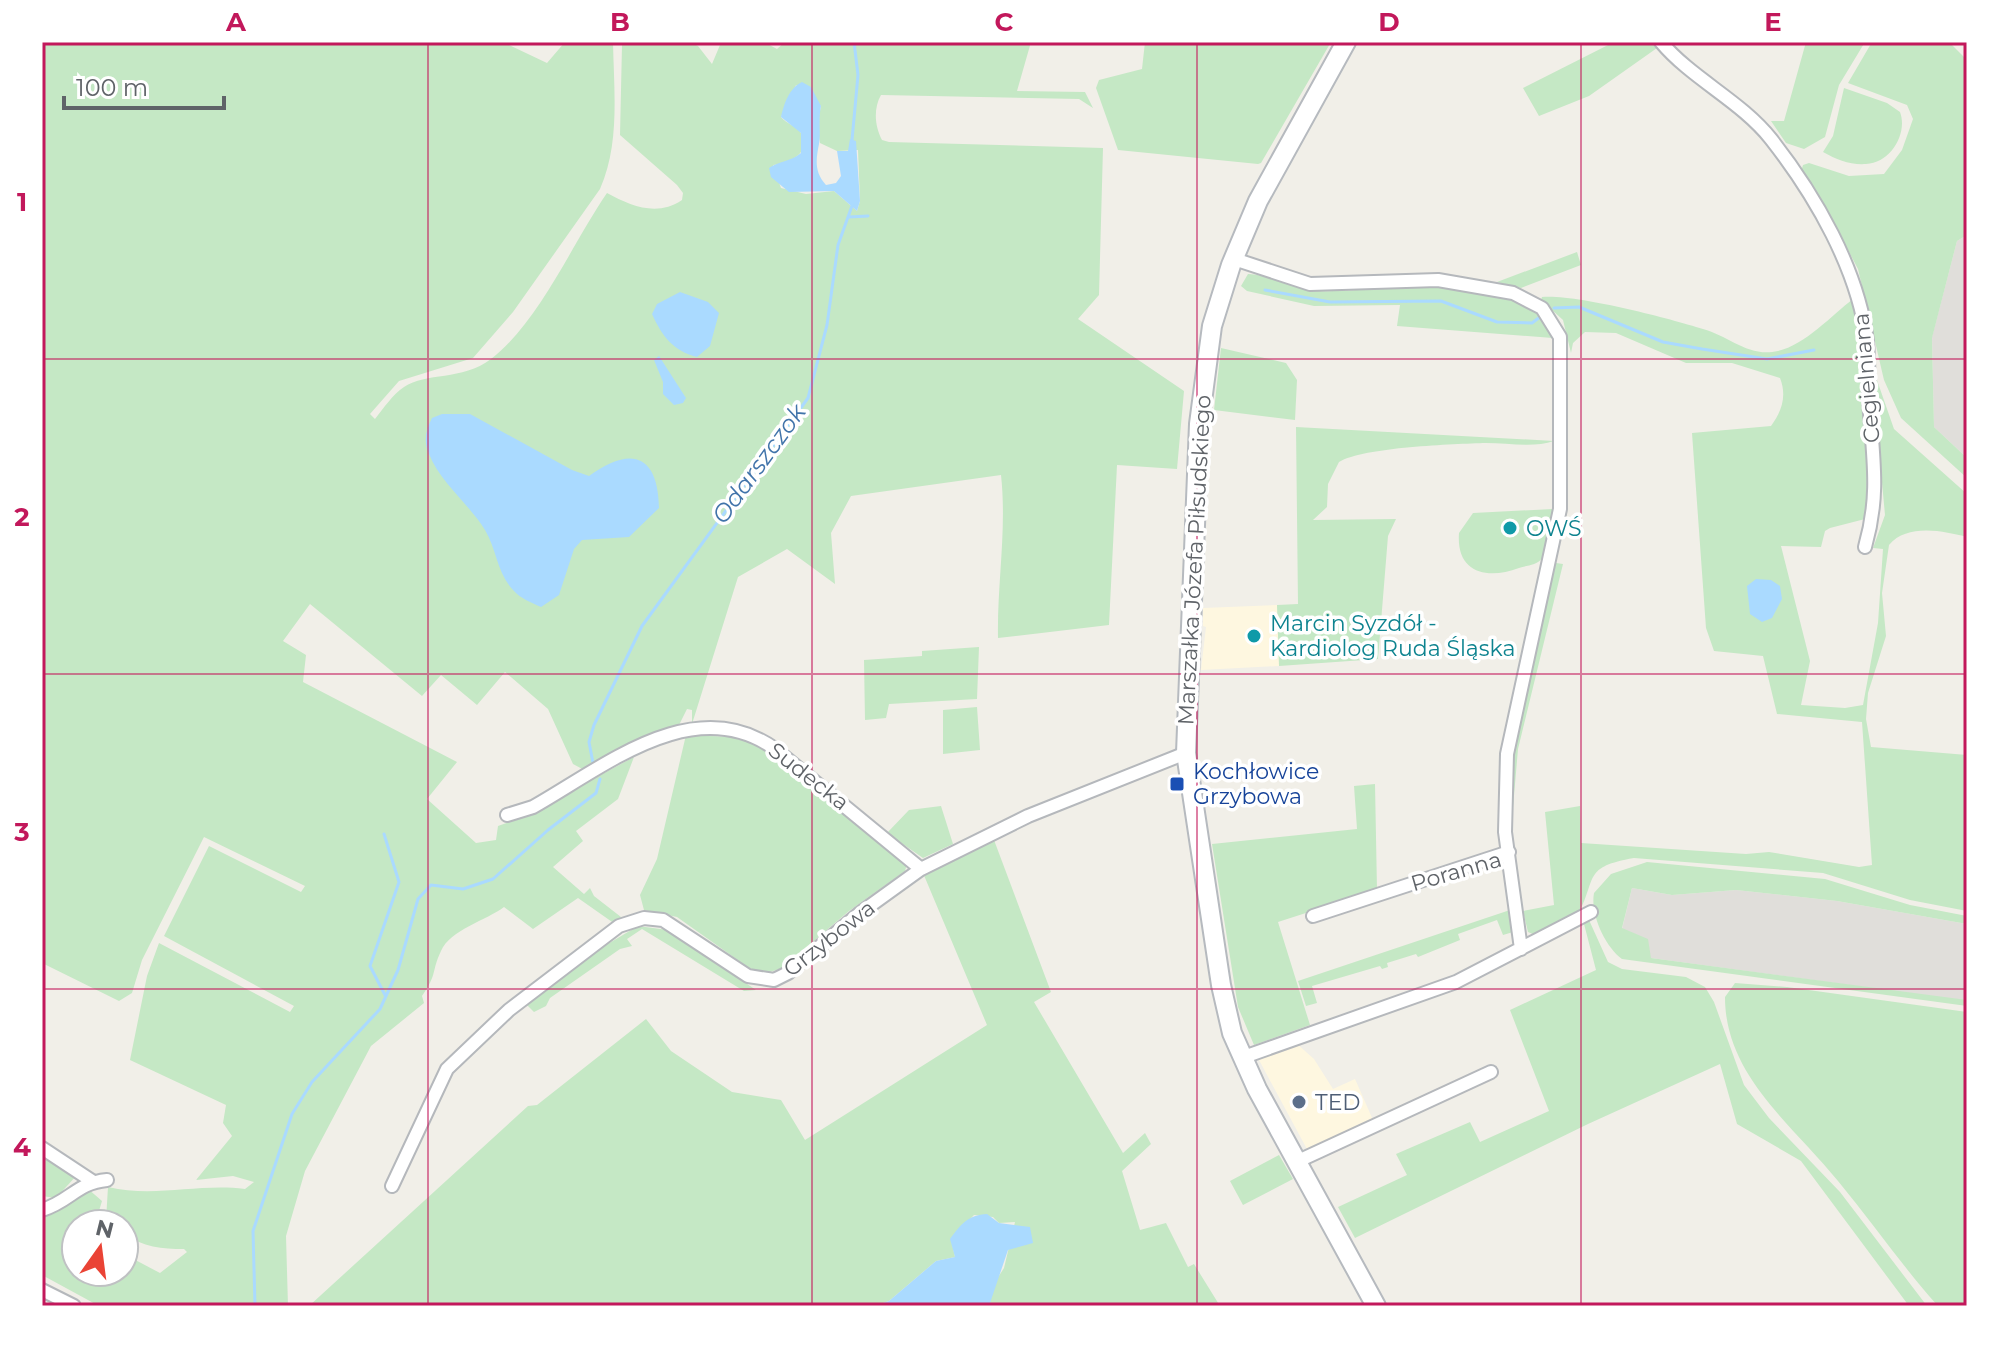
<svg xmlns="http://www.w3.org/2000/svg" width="2009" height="1348" font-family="Montserrat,sans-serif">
	<rect width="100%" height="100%" fill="#f1efe8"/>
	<path fill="#fef7e0" d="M1277 605 1279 666 1201 670 1206 627 1203 626V608Z
		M1296 1043 1314 1059 1333 1089 1355 1079 1373 1120 1308 1151 1259 1060Z"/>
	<path fill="#e0deda" d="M1967 235V458L1934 427 1932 337 1957 241Z
		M1632 888 1672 895 1736 890 1837 901 1967 924V1001L1651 958 1622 929Z"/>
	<path fill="#c5e8c5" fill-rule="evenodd" d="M42 42H503L547 63 565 42H613C614 92 620 144 600 189L513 312 473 358 399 381 370 414 375 419C383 409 393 394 404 387 426 372 462 381 491 359 539 322 572 244 607 193 631 206 657 217 682 200L683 193 677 185 620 135 622 45 690 42 698 46 712 64 720 45 714 42H764L777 49 785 42H1031L1017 91 1085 92 1093 108 1079 99 881 95C873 109 875 127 882 140L889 142 1103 148 1099 295 1078 319 1184 391 1177 469 1117 465 1109 625 998 638C997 583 1007 530 1001 475L851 496 831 533 835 584 787 549 738 577 692 724V710L687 709 679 725 586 771 573 764 548 709 505 672 477 705 441 675 422 696 310 604 283 641 306 655 303 682 457 762 427 799 476 843 496 840 498 826 521 818 634 757 618 799 576 831 583 841 553 867 584 894 590 888 594 896 621 917 615 924 578 898 533 929 504 907C487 920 450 930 441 951 431 972 438 973 422 996L424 1003 371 1046 305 1171 286 1236 288 1306H99L42 1275V1213L87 1188 102 1201 95 1224H76V1272H124V1254L160 1273 187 1252 184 1249C162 1249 143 1247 124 1234V1224L106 1220 108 1187C154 1198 199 1183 245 1189L254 1182 233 1176 196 1180 232 1136 223 1123 226 1105 130 1060 147 976 159 943 290 1012 294 1006 164 936 209 846 301 892 305 886 204 837 142 960 132 993 119 1001 42 963ZM796 85 821 106 817 125 820 143 837 151 858 150 860 201 857 211 834 191 806 194 781 188 773 165C788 164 813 153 801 133 796 125 786 124 781 117Z
		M1145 42H1331L1261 163 1258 164 1118 150 1096 88 1099 80 1142 69Z
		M1614 42H1652L1657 48 1589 96 1539 116 1523 88Z
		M1806 42H1865L1839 85 1825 137 1804 149 1786 143 1771 121H1784Z
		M1872 42H1949L1967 60V235L1957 241 1932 338 1934 427 1967 458V478L1901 418 1884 380 1858 269 1830 216 1800 175 1803 165 1809 163 1849 176 1884 174 1902 150 1913 119 1907 105 1848 83Z
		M1844 88 1887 103 1900 112C1908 133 1891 163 1866 164 1850 165 1837 160 1823 152L1833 136Z
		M1577 252 1581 265 1521 288 1497 282Z
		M1248 274C1272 275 1294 290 1319 291 1378 294 1528 262 1553 338L1397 326 1400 305 1314 306 1247 291 1241 286Z
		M1542 297C1576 294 1668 318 1703 329 1729 336 1749 358 1778 351 1805 345 1832 315 1853 299L1861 334 1873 499 1865 519 1830 528 1825 531 1821 547 1781 546 1810 661 1801 705 1845 708 1863 705 1878 623 1883 549 1873 548 1885 515 1871 363 1894 429 1967 494V537C1944 531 1907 523 1889 545L1882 593 1886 636 1868 693 1866 719 1871 747 1967 755V911L1910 900 1823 873 1634 858C1583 867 1597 877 1579 913L1535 935 1528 932 1523 911 1554 905 1545 812 1580 806 1581 843 1746 854 1769 852 1859 867 1872 865 1862 722 1777 714 1763 656 1714 651 1706 628 1692 433 1771 426C1782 411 1787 396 1780 378L1732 363H1686L1616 333 1585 332 1573 343 1571 353 1563 320 1541 300Z
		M1221 348 1286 363 1297 380 1295 420 1214 410Z
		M1296 427 1554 441C1534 448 1508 443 1486 443 1454 444 1364 447 1339 462L1328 484 1327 507 1313 520 1396 519 1388 536 1378 659 1279 666 1277 605 1298 604Z
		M1553 509C1553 522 1550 548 1542 558 1537 566 1527 565 1519 568 1487 580 1456 573 1459 533L1473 513Z
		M1556 563 1563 564 1518 749 1512 819 1513 744Z
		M979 647 977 699 889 704 886 718 865 720 864 660 922 656V651Z
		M977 707 980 750 943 754V710Z
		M686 735 734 737 755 743 907 864 905 871 849 911 782 968 764 974 749 968 677 917 644 910 640 895 657 859Z
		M1375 784 1377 890 1278 922 1310 1025 1254 1045 1238 1007 1212 844 1357 829 1354 786Z
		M941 806 953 844 923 858 887 833 909 810Z
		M994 840 1051 992 1034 1002 1123 1153 1145 1133 1151 1144 1122 1171 1140 1230 1166 1223 1188 1267 1194 1264 1220 1306H989L995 1282 1004 1268 1015 1222 999 1223 993 1217 974 1215 951 1239 955 1257 936 1261 889 1301 874 1306H309L528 1106 537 1105 646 1019 671 1051 732 1092 781 1100 805 1140 987 1025 923 873Z
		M1647 862 1825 879 1910 905 1967 916V924L1837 901 1736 890 1672 895 1632 888 1622 928 1648 939 1651 958 1967 1000V1006L1622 959C1605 947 1590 914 1594 893L1611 874Z
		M1510 910 1513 932 1503 935 1497 920 1458 934 1460 940 1418 957 1416 954 1387 963 1388 967 1382 969 1380 966 1312 986 1317 1003 1306 1006 1298 981Z
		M1589 920 1608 962 1622 969 1686 977 1705 987 1714 1002 1744 1085 1769 1118 1840 1192 1927 1306H1909L1801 1161 1737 1124 1720 1064 1588 1124 1355 1238 1338 1207 1407 1175 1396 1154 1470 1122 1480 1142 1549 1111 1510 1010 1596 970 1584 924Z
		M638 926 668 930 756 990 744 991 642 929 627 939 632 946 620 949 550 998 546 1006 534 1012 527 1005 606 945Z
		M1735 983 1787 987 1967 1012V1306H1938C1902 1266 1872 1222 1838 1181 1793 1125 1725 1076 1725 997Z
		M42 1155 77 1175 56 1198 42 1196Z
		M1279 1155 1293 1179 1243 1205 1230 1181Z"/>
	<path fill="#aadaff" d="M802 82 811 87 821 106C818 121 821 134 819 144 816 159 814 172 826 185L836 183 841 176 837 151H848L850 139 856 141 860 201 857 211 834 191 789 192 771 177 769 168C779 161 790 162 801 153V133L781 117C784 104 789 88 802 82Z
		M680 292 708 302 719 313 710 346 697 357C673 351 662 336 652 314L657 304Z
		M659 356 686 398 683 403 674 405 663 394V382L654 360Z
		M442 414H470L572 470 589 476C630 446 658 453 659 508L629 537 582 540 574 549 559 595 541 607C532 603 520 598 514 591 497 574 497 550 485 530 469 504 440 482 429 454 423 441 426 430 432 418Z
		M1756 579 1771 580 1780 586 1782 599 1772 618 1762 622 1750 614 1747 586Z
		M987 1214 999 1223 1030 1227 1033 1243 1008 1250 989 1306H874L889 1301 936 1261 955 1257 950 1239C961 1224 968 1215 987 1214Z"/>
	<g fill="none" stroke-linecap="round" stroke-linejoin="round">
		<path stroke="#aadaff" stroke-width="3" d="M852 140 858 75 854 42
			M849 217 868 216
			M1265 290 1330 302 1441 301 1497 322 1532 323 1540 317
			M1554 308 1579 307 1663 342 1702 349 1767 359 1814 350
			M593 763 589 742 594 725 642 626 808 398 827 325 838 245 853 203
			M384 834 399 882 370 966 385 995
			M255 1306 253 1231 292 1114 312 1082 380 1009 398 970 418 899 431 885 463 889 493 879 548 830 596 793 600 779"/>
		<defs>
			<path id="street" d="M1661 42C1692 79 1741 101 1771 139 1815 195 1858 269 1867 341 1869 365 1868 390 1870 414 1874 464 1879 498 1865 547
				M1234 259 1310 284 1438 280 1513 293 1542 308 1560 337V509L1507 754 1505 832 1521 949
				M507 815 533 807C604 767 694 691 775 749L921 869
				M1313 916 1509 852
				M1241 1058 1456 982 1591 912
				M42 1148 92 1181
				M1296 1162 1491 1072
				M392 1186 447 1069 509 1010 619 926 644 918 663 920 748 976 774 980 788 973 860 913 921 869 1028 816 1186 753
				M42 1210C71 1201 76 1183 107 1180
				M42 1290 74 1306"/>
			<path id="secondary" d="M1346 42 1258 201 1231 265 1212 326 1199 424 1186 753 1221 985 1232 1033 1257 1089 1376 1306"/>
		</defs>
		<use href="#street" stroke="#b5b8bc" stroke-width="16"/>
		<use href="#secondary" stroke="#b6babf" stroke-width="22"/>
		<use href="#street" stroke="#fff" stroke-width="12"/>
		<use href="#secondary" stroke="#fff" stroke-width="18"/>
	</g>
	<path fill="none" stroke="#c2185b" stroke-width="2" stroke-opacity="0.55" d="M428 42V1306M812 42V1306M1197 42V1306M1581 42V1306M42 359H1967M42 674H1967M42 989H1967"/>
	<g fill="#0f9aa8" stroke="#fff" stroke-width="3">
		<circle cx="1510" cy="528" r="8"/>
		<circle cx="1254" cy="636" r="8"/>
	</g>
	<rect fill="#1a4fb4" stroke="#fff" stroke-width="3" x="1169" y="776" width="16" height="16" rx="4"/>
	<circle fill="#5c6f8a" stroke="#fff" stroke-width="3" cx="1299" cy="1102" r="8"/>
	<g text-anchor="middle" stroke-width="7" stroke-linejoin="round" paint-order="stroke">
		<g font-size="22" fill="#5f6368" stroke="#fff">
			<text transform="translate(1866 378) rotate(-95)" y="8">Cegielniana</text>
			<text transform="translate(1194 560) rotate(-87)" y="8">Marszałka Józefa Piłsudskiego</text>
			<text transform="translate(809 776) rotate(38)" y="8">Sudecka</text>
			<text transform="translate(1456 871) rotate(-16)" y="8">Poranna</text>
			<text transform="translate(829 938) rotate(-38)" y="8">Grzybowa</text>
		</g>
		<g font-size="22" fill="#0d838f" stroke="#fff" text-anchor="start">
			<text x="1526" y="536">OWŚ</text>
			<text x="1270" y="631">Marcin Syzdół -<tspan x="1270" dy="25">Kardiolog Ruda Śląska</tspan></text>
		</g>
		<g font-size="22" fill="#164399" stroke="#fff" text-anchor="start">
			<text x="1193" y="779">Kochłowice<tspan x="1193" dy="25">Grzybowa</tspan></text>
		</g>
		<g font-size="22" fill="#4e5e75" stroke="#fff" text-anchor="start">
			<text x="1315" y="1110">TED</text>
		</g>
		<g font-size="24" font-style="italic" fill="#4174aa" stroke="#fff">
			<text transform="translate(759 464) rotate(-54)" y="8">Odarszczok</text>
		</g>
	</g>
	<rect width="2009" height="1348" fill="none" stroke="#ffffff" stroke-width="88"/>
	<g transform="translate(100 1248) rotate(14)"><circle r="38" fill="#ffffff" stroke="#bfc1c3" stroke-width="2"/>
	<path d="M0-6L14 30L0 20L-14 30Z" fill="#ea4335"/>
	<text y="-12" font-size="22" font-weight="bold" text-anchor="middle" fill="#5f6368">N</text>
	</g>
	<path d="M64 96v12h160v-12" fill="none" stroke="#5f6368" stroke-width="4"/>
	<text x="76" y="96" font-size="24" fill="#5f6368" stroke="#ffffff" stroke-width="6" paint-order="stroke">100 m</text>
	<rect x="44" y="44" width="1921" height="1260" fill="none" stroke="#c2185b" stroke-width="3"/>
	<g font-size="26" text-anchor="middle" font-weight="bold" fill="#c2185b">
		<text x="236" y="31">A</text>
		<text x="620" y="31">B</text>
		<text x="1004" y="31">C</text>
		<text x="1389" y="31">D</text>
		<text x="1773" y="31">E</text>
		<text x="22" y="211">1</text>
		<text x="22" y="526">2</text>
		<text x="22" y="841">3</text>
		<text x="22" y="1156">4</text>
	</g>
</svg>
